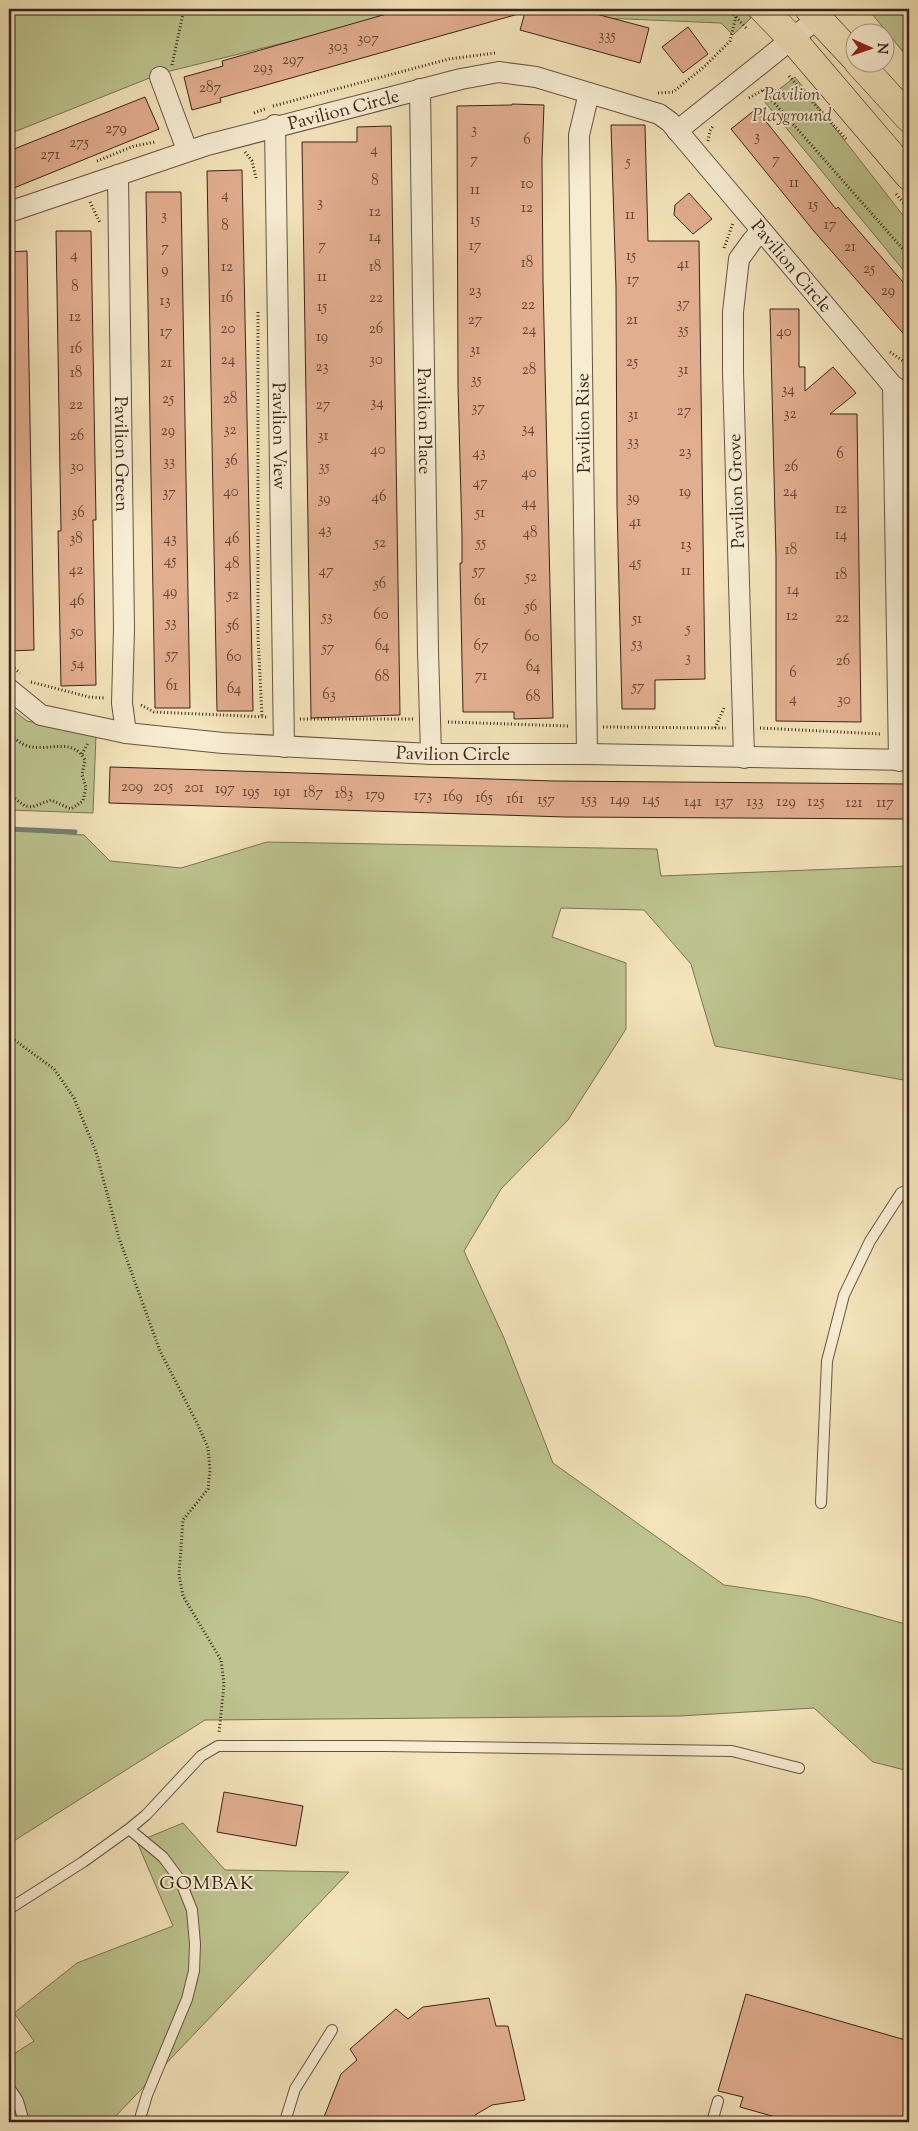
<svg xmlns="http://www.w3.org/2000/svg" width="918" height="2131" font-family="'Sorts Mill Goudy',serif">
	<rect width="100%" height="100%" fill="#f4e4bb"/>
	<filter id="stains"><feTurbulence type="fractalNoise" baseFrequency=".004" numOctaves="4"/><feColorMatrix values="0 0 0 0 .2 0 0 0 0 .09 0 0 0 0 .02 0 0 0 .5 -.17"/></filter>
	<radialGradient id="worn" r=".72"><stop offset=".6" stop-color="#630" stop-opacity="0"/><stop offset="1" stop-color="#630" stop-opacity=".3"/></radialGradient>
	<path fill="#bdc48f" stroke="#7b7454" d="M9 9H393L364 23 162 73 9 134Z
		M588 9H743L751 18 733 35 721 23 603 18Z
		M868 9H909V59Z
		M795 77 909 223V277L764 101Z
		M9 707 27 721 96 735 93 813 9 810Z
		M9 830 84 835 110 861 181 868 267 842 657 849 661 876 909 866V1081L715 1046 691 964 644 910 561 908 552 937 626 963V1029L568 1120 501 1189 464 1251 504 1338 553 1463 724 1585 807 1597 909 1625V1771L873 1762 814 1708 680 1716 205 1720 9 1844Z
		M183 1823 225 1870 349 1872 112 2120 113 2122H9V2057L34 2041 14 2013 77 1963 173 1926 137 1842Z"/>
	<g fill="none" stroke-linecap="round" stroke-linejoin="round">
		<path stroke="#748076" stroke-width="5" d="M9 829 75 832"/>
	</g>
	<path fill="#e2ae90" stroke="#392319" d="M404 9H522V13L220 98 221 102 192 110 184 77 223 66 222 61Z
		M526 9H577L649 28 640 63 520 30Z
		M688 27 708 54 683 73 662 47Z
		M145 97 159 129 9 190V151Z
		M512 104 544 105 542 160 543 281 553 718 514 719V712H463L460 563H462V535L458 386 457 106 512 105Z
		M756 109 836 209 838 207 909 289V340L813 230 731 129Z
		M611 125H645L648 241H699L705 679 655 680V709H622L617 505 616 287Z
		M391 126 400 715 311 718 302 142H357V127Z
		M242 170 253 711H217L207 171Z
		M146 192H181L190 708H155Z
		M689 193 712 219 693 234 674 215 675 205Z
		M56 231H91L96 520H93L96 685 61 686 58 531H61Z
		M27 251 34 650 9 651V252Z
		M770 309H799V367H805V391L833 367 856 393 830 414H857L861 722 776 721V557Z
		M110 767 554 781 909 784V819L566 817 109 803Z
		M224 1792 303 1806 296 1846 217 1832Z
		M746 1994 909 2041V2122H793L740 2107 743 2097 718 2091Z
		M489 1998 496 2026H508L525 2100 492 2105 475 2115 472 2122H322L341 2074 357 2060 350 2049 396 2009 408 2019 423 2007Z"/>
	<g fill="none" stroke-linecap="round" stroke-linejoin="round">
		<defs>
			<path id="lane" d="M821 1503 827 1361 844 1295 870 1241 901 1193 909 1189
				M129 1829 163 1857 180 1880 192 1910 195 1944 194 1971 187 1999 147 2095 139 2122
				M9 1909 83 1862 129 1829 146 1815 201 1756 218 1746H385L732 1751 799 1768
				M9 2087 18 2101 24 2122
				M288 2122 286 2118 295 2089 332 2030
				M712 2122 718 2101"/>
			<g id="street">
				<path d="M160 77 187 150"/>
				<path id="s1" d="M420 89 428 651 431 754"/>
				<path id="s2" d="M275 125 284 747"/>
				<path d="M677 131 818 18"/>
				<path id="s3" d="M118 175 124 629 122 703 126 733"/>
				<path id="s4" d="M9 212 207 145 461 79 499 72 536 77 659 114 670 122 893 386 909 395"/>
				<path d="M893 386 899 761"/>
				<path id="s5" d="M9 689 41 715 126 733 223 743 431 754H587L909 760"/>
				<path d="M587 754 579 135 589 93"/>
				<path d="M744 758 733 372V312L739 259 752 241 761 231"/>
			</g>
			<path id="primary" d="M763 9 793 40 909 176
				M809 9 856 59
				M858 62 909 118"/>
		</defs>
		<use href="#lane" stroke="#685342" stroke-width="12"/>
		<use href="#street" stroke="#685342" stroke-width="22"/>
		<use href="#primary" stroke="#392319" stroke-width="29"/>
		<path stroke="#392319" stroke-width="3" stroke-dasharray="1 2.5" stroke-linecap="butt" d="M729 9 747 29
			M172 65 184 9
			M789 76 847 140
			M763 90 909 256
			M658 93 673 92 705 66 730 41 736 16
			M749 98 763 90 780 91 810 99
			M273 106 449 59 495 53
			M254 113 267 108
			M708 141 710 131 713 126
			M245 152 252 161 256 178
			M97 161 134 146 155 142
			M896 194 909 209
			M90 202 100 223
			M724 248 733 223
			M258 312V637L262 716
			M890 352 909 365
			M9 664 20 673
			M31 682 89 697 104 698
			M141 705 154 712 267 717
			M300 719H414
			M448 722 569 726
			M603 727 726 728
			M715 728 724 708
			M760 728 881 734
			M9 733C15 739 23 746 32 747 52 750 73 738 85 760L82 775 86 787 83 801 71 809 51 800 32 807 25 806 9 794
			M82 754 88 743
			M9 1036 54 1069 74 1098 96 1152 119 1238 160 1351 198 1425 208 1448 210 1470 208 1489 183 1520 179 1575 183 1596 221 1660 224 1684 219 1733"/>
		<use href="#lane" stroke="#f8edd3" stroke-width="10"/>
		<use href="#street" stroke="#f8edd3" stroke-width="20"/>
		<use href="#primary" stroke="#f4e4bb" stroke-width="28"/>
	</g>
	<g text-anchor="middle" stroke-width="4" stroke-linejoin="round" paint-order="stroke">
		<g font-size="15" fill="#634637">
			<text x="607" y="40">335</text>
			<text x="368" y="43">307</text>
			<text x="338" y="51">303</text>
			<text x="293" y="64">297</text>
			<text x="263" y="72">293</text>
			<text x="210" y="92">287</text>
			<text x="116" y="133">279</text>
			<text x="474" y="134">3</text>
			<text x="757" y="141">3</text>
			<text x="527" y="144">6</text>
			<text x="79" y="147">275</text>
			<text x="374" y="154">4</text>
			<text x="50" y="159">271</text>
			<text x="474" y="164">7</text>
			<text x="776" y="164">7</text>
			<text x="628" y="166">5</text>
			<text x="375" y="185">8</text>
			<text x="794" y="187">11</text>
			<text x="527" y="188">10</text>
			<text x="475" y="194">11</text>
			<text x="225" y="199">4</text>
			<text x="320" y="207">3</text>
			<text x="813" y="209">15</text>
			<text x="527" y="212">12</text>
			<text x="375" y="216">12</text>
			<text x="630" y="219">11</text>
			<text x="164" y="220">3</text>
			<text x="475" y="224">15</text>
			<text x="830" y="229">17</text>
			<text x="225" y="230">8</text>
			<text x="375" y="241">14</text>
			<text x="322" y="250">7</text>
			<text x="475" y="250">17</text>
			<text x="850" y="251">21</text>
			<text x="165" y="252">7</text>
			<text x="74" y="259">4</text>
			<text x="631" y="260">15</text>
			<text x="527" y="267">18</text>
			<text x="683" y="268">41</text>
			<text x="227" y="271">12</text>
			<text x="375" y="271">18</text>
			<text x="869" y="273">25</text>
			<text x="165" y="274">9</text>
			<text x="322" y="281">11</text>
			<text x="633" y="284">17</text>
			<text x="75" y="291">8</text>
			<text x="475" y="295">23</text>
			<text x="888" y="295">29</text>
			<text x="227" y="302">16</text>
			<text x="376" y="302">22</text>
			<text x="165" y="305">13</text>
			<text x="683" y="308">37</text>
			<text x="528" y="309">22</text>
			<text x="322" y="311">15</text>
			<text x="75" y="321">12</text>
			<text x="475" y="324">27</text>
			<text x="632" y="324">21</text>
			<text x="228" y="333">20</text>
			<text x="376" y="333">26</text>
			<text x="529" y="334">24</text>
			<text x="683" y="334">35</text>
			<text x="166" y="336">17</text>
			<text x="784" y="336">40</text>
			<text x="322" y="341">19</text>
			<text x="76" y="353">16</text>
			<text x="475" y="354">31</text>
			<text x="228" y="364">24</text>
			<text x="376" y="364">30</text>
			<text x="632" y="366">25</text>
			<text x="166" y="367">21</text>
			<text x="322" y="371">23</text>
			<text x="529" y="374">28</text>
			<text x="683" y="374">31</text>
			<text x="76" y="377">18</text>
			<text x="476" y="384">35</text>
			<text x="788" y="394">34</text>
			<text x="168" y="403">25</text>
			<text x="230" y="403">28</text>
			<text x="377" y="407">34</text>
			<text x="76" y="409">22</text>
			<text x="323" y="409">27</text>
			<text x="478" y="412">37</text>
			<text x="684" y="415">27</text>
			<text x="790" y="418">32</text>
			<text x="633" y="419">31</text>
			<text x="528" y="433">34</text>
			<text x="230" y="434">32</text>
			<text x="168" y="435">29</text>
			<text x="77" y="440">26</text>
			<text x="323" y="440">31</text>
			<text x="633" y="446">33</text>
			<text x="378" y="454">40</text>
			<text x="685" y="456">23</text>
			<text x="479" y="457">43</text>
			<text x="840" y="458">6</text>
			<text x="231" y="465">36</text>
			<text x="169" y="466">33</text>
			<text x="77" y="471">30</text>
			<text x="324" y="471">35</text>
			<text x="791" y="471">26</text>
			<text x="529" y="477">40</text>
			<text x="480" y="487">47</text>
			<text x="231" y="496">40</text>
			<text x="685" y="496">19</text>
			<text x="790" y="496">24</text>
			<text x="169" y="497">37</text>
			<text x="379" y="501">46</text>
			<text x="633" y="502">39</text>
			<text x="324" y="503">39</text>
			<text x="529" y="507">44</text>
			<text x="841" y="513">12</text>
			<text x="78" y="517">36</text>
			<text x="480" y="517">51</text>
			<text x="635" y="526">41</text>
			<text x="325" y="534">43</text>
			<text x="530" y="537">48</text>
			<text x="841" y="539">14</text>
			<text x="76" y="543">38</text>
			<text x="170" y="543">43</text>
			<text x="232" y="543">46</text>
			<text x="380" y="547">52</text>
			<text x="481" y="547">55</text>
			<text x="686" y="549">13</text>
			<text x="791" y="554">18</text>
			<text x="170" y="565">45</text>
			<text x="635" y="567">45</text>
			<text x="232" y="568">48</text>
			<text x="76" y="574">42</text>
			<text x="326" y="575">47</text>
			<text x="479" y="575">57</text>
			<text x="686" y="575">11</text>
			<text x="841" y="579">18</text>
			<text x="531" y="581">52</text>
			<text x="380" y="588">56</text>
			<text x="793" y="594">14</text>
			<text x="170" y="596">49</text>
			<text x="233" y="599">52</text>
			<text x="77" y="605">46</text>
			<text x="480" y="605">61</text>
			<text x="531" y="611">56</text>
			<text x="381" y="619">60</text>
			<text x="792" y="620">12</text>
			<text x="327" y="621">53</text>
			<text x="842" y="622">22</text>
			<text x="637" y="623">51</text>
			<text x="171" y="627">53</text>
			<text x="233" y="630">56</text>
			<text x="688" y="633">5</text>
			<text x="77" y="636">50</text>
			<text x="532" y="641">60</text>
			<text x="637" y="648">53</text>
			<text x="382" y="650">64</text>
			<text x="481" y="650">67</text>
			<text x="328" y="652">57</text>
			<text x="172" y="659">57</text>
			<text x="234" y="661">60</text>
			<text x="688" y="662">3</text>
			<text x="843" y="665">26</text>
			<text x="78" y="668">54</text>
			<text x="533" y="671">64</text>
			<text x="793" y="677">6</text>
			<text x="481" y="680">71</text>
			<text x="382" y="681">68</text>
			<text x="172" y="690">61</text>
			<text x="638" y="691">57</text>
			<text x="234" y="693">64</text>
			<text x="329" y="699">63</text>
			<text x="533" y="701">68</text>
			<text x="793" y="703">4</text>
			<text x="844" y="704">30</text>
			<text x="132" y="791">209</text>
			<text x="163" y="791">205</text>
			<text x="194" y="792">201</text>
			<text x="225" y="793">197</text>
			<text x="251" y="796">195</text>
			<text x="282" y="796">191</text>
			<text x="313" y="797">187</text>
			<text x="344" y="798">183</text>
			<text x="375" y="799">179</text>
			<text x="423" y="800">173</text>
			<text x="453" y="801">169</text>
			<text x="484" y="802">165</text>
			<text x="515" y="803">161</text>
			<text x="546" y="804">157</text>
			<text x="589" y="804">153</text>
			<text x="620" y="804">149</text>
			<text x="651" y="804">145</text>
			<text x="693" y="806">141</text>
			<text x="724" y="806">137</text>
			<text x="755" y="806">133</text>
			<text x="786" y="806">129</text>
			<text x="816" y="806">125</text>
			<text x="854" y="807">121</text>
			<text x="885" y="807">117</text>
		</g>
		<g font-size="18" font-style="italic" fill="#5a4b36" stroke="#f8edd3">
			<text x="792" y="100">Pavilion<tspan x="792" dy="21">Playground</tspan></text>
		</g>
		<g font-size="18" fill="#392319" stroke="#f8edd3">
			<text dy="6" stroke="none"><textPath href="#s4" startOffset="350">Pavilion Circle</textPath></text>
			<text dy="6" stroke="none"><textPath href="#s4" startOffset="878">Pavilion Circle</textPath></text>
			<text dy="6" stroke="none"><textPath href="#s1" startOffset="332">Pavilion Place</textPath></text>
			<text transform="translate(583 423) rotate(-91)" y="6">Pavilion Rise</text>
			<text dy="6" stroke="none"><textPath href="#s2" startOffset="311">Pavilion View</textPath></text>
			<text dy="6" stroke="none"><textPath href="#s3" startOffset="279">Pavilion Green</textPath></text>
			<text transform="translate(736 491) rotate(-92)" y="6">Pavilion Grove</text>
			<text dy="6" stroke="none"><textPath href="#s5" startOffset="456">Pavilion Circle</textPath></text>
		</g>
		<g font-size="19" letter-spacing="1" fill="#392319" stroke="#f8edd3">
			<text x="207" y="1889">GOMBAK</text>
		</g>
	</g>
	<rect width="918" height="2131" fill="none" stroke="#f4e4bb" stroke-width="30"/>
	<rect x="10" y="10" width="898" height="2111" fill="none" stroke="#392319" stroke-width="2.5"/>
	<rect x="15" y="15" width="888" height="2101" fill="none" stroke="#392319"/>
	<g transform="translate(870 48) rotate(92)"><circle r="24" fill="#f8edd3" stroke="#ac9c89"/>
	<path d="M0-4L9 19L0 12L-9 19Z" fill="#8f2418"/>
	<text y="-8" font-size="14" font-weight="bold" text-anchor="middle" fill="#392319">N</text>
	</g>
	<rect width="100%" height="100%" filter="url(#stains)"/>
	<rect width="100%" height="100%" fill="url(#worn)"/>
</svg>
